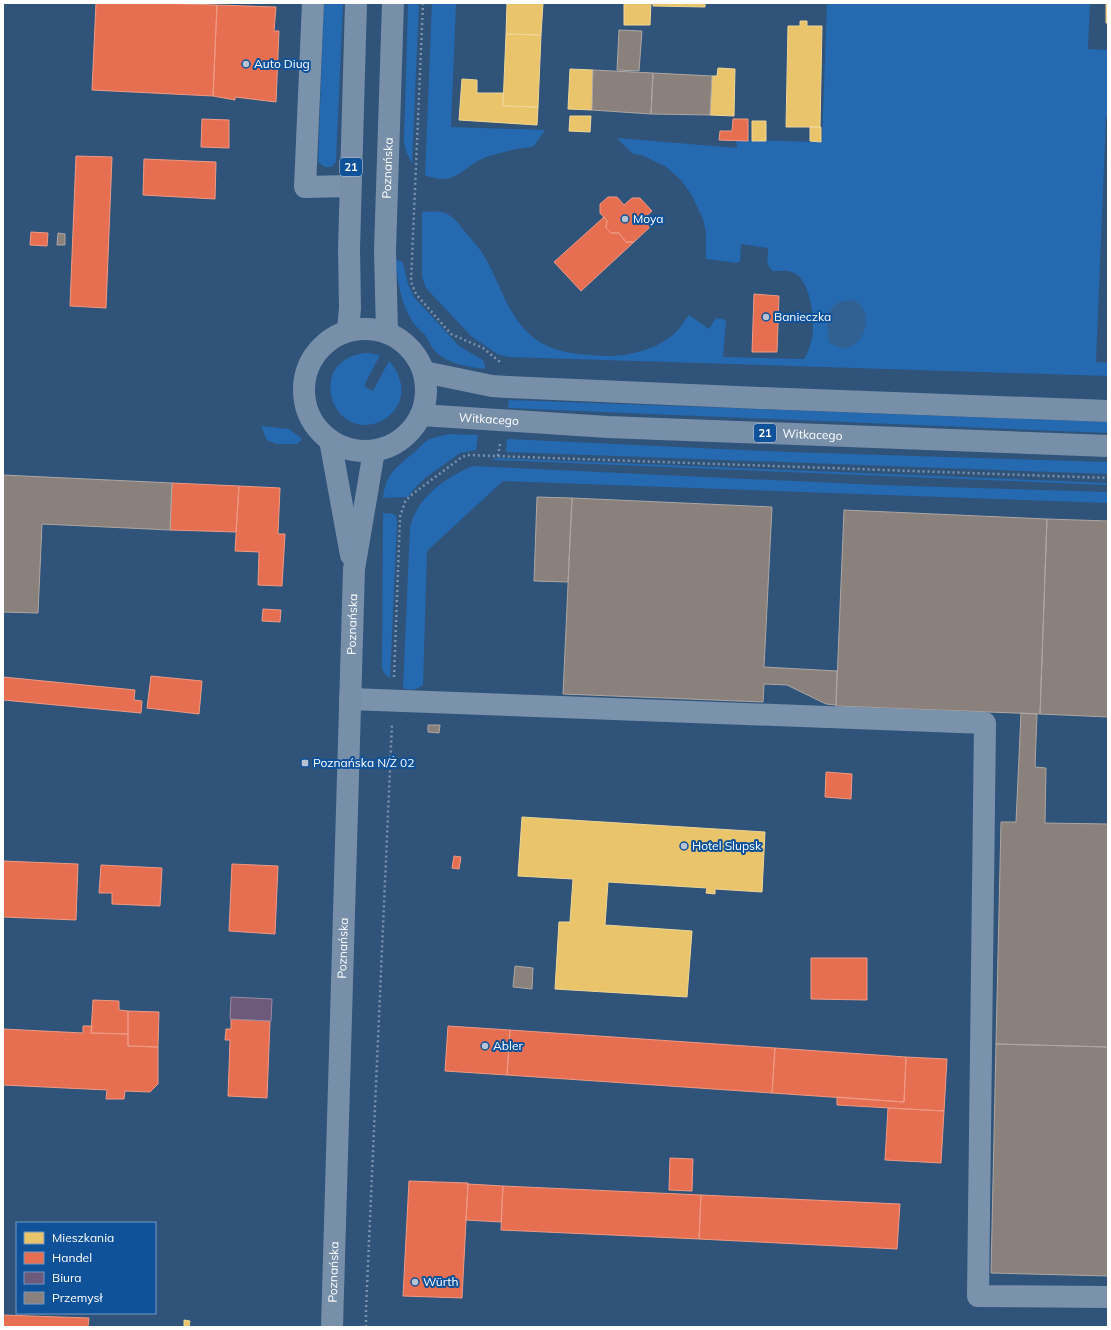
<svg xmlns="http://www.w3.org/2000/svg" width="1111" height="1330" font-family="Mulish,sans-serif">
	<rect width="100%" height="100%" fill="#30537a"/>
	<path fill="#2569b0" d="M324 3H343L336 162 331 167H325L318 162Z
		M408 3H419L412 164 406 151 404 142Z
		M432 3H456L451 127 545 130 534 146C528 148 522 148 516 149 507 151 498 154 489 156 462 165 458 188 425 175Z
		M827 3H1090L1088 49 1108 50V117H1106L1096 362 1108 363V376L508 357 497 354 471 336 426 288 422 277V212C430 212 442 210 449 215 456 219 461 227 466 233 473 241 481 250 486 259 502 288 509 321 538 341 558 354 585 355 608 356 632 356 661 348 678 330 682 325 685 320 689 315L709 329 716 318 726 320 723 357 804 359C807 354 810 348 811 342 816 325 812 279 792 272 787 270 779 271 773 271 765 265 768 257 768 248L741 244 740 261 737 263 706 259V233L703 219 691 194 681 180 665 166 641 155 633 154 617 138 737 148 736 140 822 142Z
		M395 260 401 261 403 263 408 284 414 297 459 346 483 360 485 366V369C469 367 449 364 437 353 431 348 429 340 425 335 420 330 414 325 411 319 400 301 398 280 395 260Z
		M368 353 380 355 364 386 373 391 389 361C430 408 359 451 335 406 330 397 329 386 332 376 338 360 353 354 368 353Z
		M509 400 1108 422V433L508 408Z
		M261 426 289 429 302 439 297 444H276L267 440Z
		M449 434 478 435 476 450 460 453 425 478 413 490 408 497 383 498C386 475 394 469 411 455 416 451 420 446 425 442 432 437 441 436 449 434Z
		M507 439 788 452 1108 462V474L506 452Z
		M494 458 1108 483V485L494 460Z
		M473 466 878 485 1108 492V503L503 481 427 551 423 685C416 690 411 691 403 688L410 528C416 498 446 477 473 466Z
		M383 513 394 514 396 516 397 522 390 678 385 674 382 669Z"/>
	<path fill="#316092" d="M851 300C874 305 870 344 844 349L830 344C826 336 827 314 833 307 837 302 844 301 851 300Z"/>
	<path fill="#e9c46a" stroke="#f0d697" d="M507 3H543L541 35 506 34Z
		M624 3H651L650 25H624Z
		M653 3H705V7L653 6Z
		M1106 3H1108V23H1106Z
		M800 21H807V26H822L820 127H786L788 26H800Z
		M506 34 541 35 538 107 503 106Z
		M718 68 735 69 734 116 710 115 712 76H717Z
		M570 69 593 70 592 110 568 109Z
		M462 79 477 80V93H503V106L538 107 537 125 459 120Z
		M570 116H591L590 132 569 131Z
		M752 121H766V141H752Z
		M810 127H821V142L810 141Z
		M522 817 765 832 762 892 715 889V894L706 893 707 888 608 882 605 925 692 931 687 997 555 989 559 922H570L573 879 518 876Z
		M184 1320 190 1321 189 1327H184Z"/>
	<path fill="#e76f51" stroke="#ee9a85" d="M96 3H159L217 5 213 96 92 90Z
		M217 5 276 7 274 31H279L276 102 235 97V100L213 96Z
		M202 119 229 120V148L201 147Z
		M733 119H748V141L719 140 720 131H732Z
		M76 156 112 157 106 308 70 306Z
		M144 159 216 162 215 199 143 195Z
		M608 197H617L624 205 632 198H640L652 211 644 218 651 226 634 242H626L619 233H611L606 228 607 221 600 213V204Z
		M604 217 607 221 606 228 611 233H619L626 242H634L581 291 554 262Z
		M31 232 48 233 47 246 30 245Z
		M754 294 779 296 777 352H752Z
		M172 483 239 486 236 532 170 530Z
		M239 486 280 488 278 534H285L282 586 258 585 259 552 235 551Z
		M263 609 281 610 280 622 262 621Z
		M151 676 202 681 199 714 147 708Z
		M3 677 135 690 134 700 142 701 141 713 3 700Z
		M826 772 852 774 851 799 825 797Z
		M454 856 461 857 459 869 452 868Z
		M3 861 78 864 76 920 3 917Z
		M232 864 278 866 275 934 229 931Z
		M101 865 162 868 160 906 112 904V893H99Z
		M811 958H867V1000L811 999Z
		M93 1000 119 1001V1010L128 1011V1034L91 1033Z
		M128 1011 159 1012 158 1047 128 1046Z
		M231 1019 270 1021 267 1098 228 1096 230 1040H225L226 1029H231Z
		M83 1026H92L91 1033 128 1034V1046L158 1047V1084L150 1092 125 1091 124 1099H106L107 1090 3 1085V1029L83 1033Z
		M448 1026 510 1030 507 1075 445 1071Z
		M510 1030 775 1048 772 1093 507 1075Z
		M775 1048 906 1057 904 1102 772 1093Z
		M906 1057 947 1059 944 1111 837 1105V1097L904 1102Z
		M888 1108 944 1111 941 1163 885 1160Z
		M670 1158 693 1159 692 1191 669 1190Z
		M409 1181 468 1183 462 1298 403 1296Z
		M468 1184 503 1186 501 1222 466 1220Z
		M503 1186 701 1195 699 1239 501 1230Z
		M701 1195 900 1204 897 1249 699 1239Z
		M3 1315 89 1318 88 1327H3Z"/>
	<path fill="#6d597a" stroke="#998ba2" d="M231 997 272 999 271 1021 230 1019Z"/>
	<path fill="#8a817c" stroke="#ada7a3" d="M619 30 642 31 639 71 617 70Z
		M593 70 653 73 651 114 592 110Z
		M653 73 712 76 710 115 651 114Z
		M58 233 65 234V245H57Z
		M3 475 172 483 170 530 42 524 38 613 3 612Z
		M537 497 572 498 568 582 534 581Z
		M572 498 772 507 764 667 837 671 836 705 826 704 787 685 764 684 763 702 563 694Z
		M844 510 1047 519 1040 714 836 706Z
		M1047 519 1108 521V717L1040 714Z
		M1021 713 1037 714 1035 767 1046 768 1045 823 1108 824V1047L996 1044 1001 822H1016Z
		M428 725H440L439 733 428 732Z
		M515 966 533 968 532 989 513 987Z
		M996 1044 1108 1047V1276L991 1273Z"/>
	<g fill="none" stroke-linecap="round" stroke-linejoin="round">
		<path stroke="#7a92ac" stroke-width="2.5" stroke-dasharray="2 3" stroke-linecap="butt" d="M423 3 411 282 416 294 451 334 483 348 500 362
			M498 456 500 444
			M394 677 400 517 405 502 410 496 462 457 467 455 1108 478
			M366 1327V1310L392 724"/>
		<path stroke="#7a92ac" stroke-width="22" d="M313 3 305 187 350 186
			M350 699 985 723 978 1296 1108 1297"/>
		<g stroke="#788faa" stroke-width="22">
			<circle cx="365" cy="390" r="61"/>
			<path d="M348 331 350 308 349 249 356 3"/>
			<path id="s1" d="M387 333 385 250 393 3"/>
			<path d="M424 372 492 386 507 387 760 398 1108 411"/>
			<path id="s2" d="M421 415 608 427 1108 446"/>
			<path d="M330 440 351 555"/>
			<path id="s3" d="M332 1327 354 569 374 451"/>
		</g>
	</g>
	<g fill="#b7c3d0" stroke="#105299" stroke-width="1.5">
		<circle cx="246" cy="64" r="4"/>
		<circle cx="625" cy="219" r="4"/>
		<circle cx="766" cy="317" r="4"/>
		<rect x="301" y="759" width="8" height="8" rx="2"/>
		<circle cx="684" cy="846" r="4"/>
		<circle cx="485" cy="1046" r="4"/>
		<circle cx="415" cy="1282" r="4"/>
	</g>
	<g text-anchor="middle" stroke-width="4" stroke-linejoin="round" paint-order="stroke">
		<g fill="#105299" stroke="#b7cbe0" stroke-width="1">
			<rect x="340" y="158" width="22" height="18" rx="3"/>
			<rect x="754" y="424" width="22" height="18" rx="3"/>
		</g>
		<g font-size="11" font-weight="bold" fill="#fff">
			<text x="351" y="171">21</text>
			<text x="765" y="437">21</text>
		</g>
		<g font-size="12" fill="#fff" stroke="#105299" text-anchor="start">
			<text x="254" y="68">Auto Diug</text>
			<text x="633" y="223">Moya</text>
			<text x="774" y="321">Banieczka</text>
			<text x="313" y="767">Poznańska N/Ż 02</text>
			<text x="692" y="850">Hotel Slupsk</text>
			<text x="493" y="1050">Abler</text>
			<text x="423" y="1286">Würth</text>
		</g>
		<g font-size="12" fill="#fff" stroke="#105299">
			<text dy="4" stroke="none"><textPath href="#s1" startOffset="165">Poznańska</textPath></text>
			<text dy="4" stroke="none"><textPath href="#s2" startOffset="68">Witkacego</textPath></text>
			<text dy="4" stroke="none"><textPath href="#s2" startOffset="392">Witkacego</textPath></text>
			<text dy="4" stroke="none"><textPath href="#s3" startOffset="703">Poznańska</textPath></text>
			<text dy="4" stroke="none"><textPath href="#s3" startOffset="379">Poznańska</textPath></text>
			<text dy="4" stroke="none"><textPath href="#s3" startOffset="55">Poznańska</textPath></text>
		</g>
	</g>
	<rect width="1111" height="1330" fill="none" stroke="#ffffff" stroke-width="8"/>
	<rect x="16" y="1222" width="140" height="92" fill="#105299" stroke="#7097c2"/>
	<rect x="24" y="1232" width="20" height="12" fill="#e9c46a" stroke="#7097c2"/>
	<text x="52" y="1242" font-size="12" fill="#ffffff">Mieszkania</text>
	<rect x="24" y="1252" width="20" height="12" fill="#e76f51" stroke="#7097c2"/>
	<text x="52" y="1262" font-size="12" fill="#ffffff">Handel</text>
	<rect x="24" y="1272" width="20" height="12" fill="#6d597a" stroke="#7097c2"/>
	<text x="52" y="1282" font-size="12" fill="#ffffff">Biura</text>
	<rect x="24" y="1292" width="20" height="12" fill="#8a817c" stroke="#7097c2"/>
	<text x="52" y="1302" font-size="12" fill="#ffffff">Przemysł</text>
</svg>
